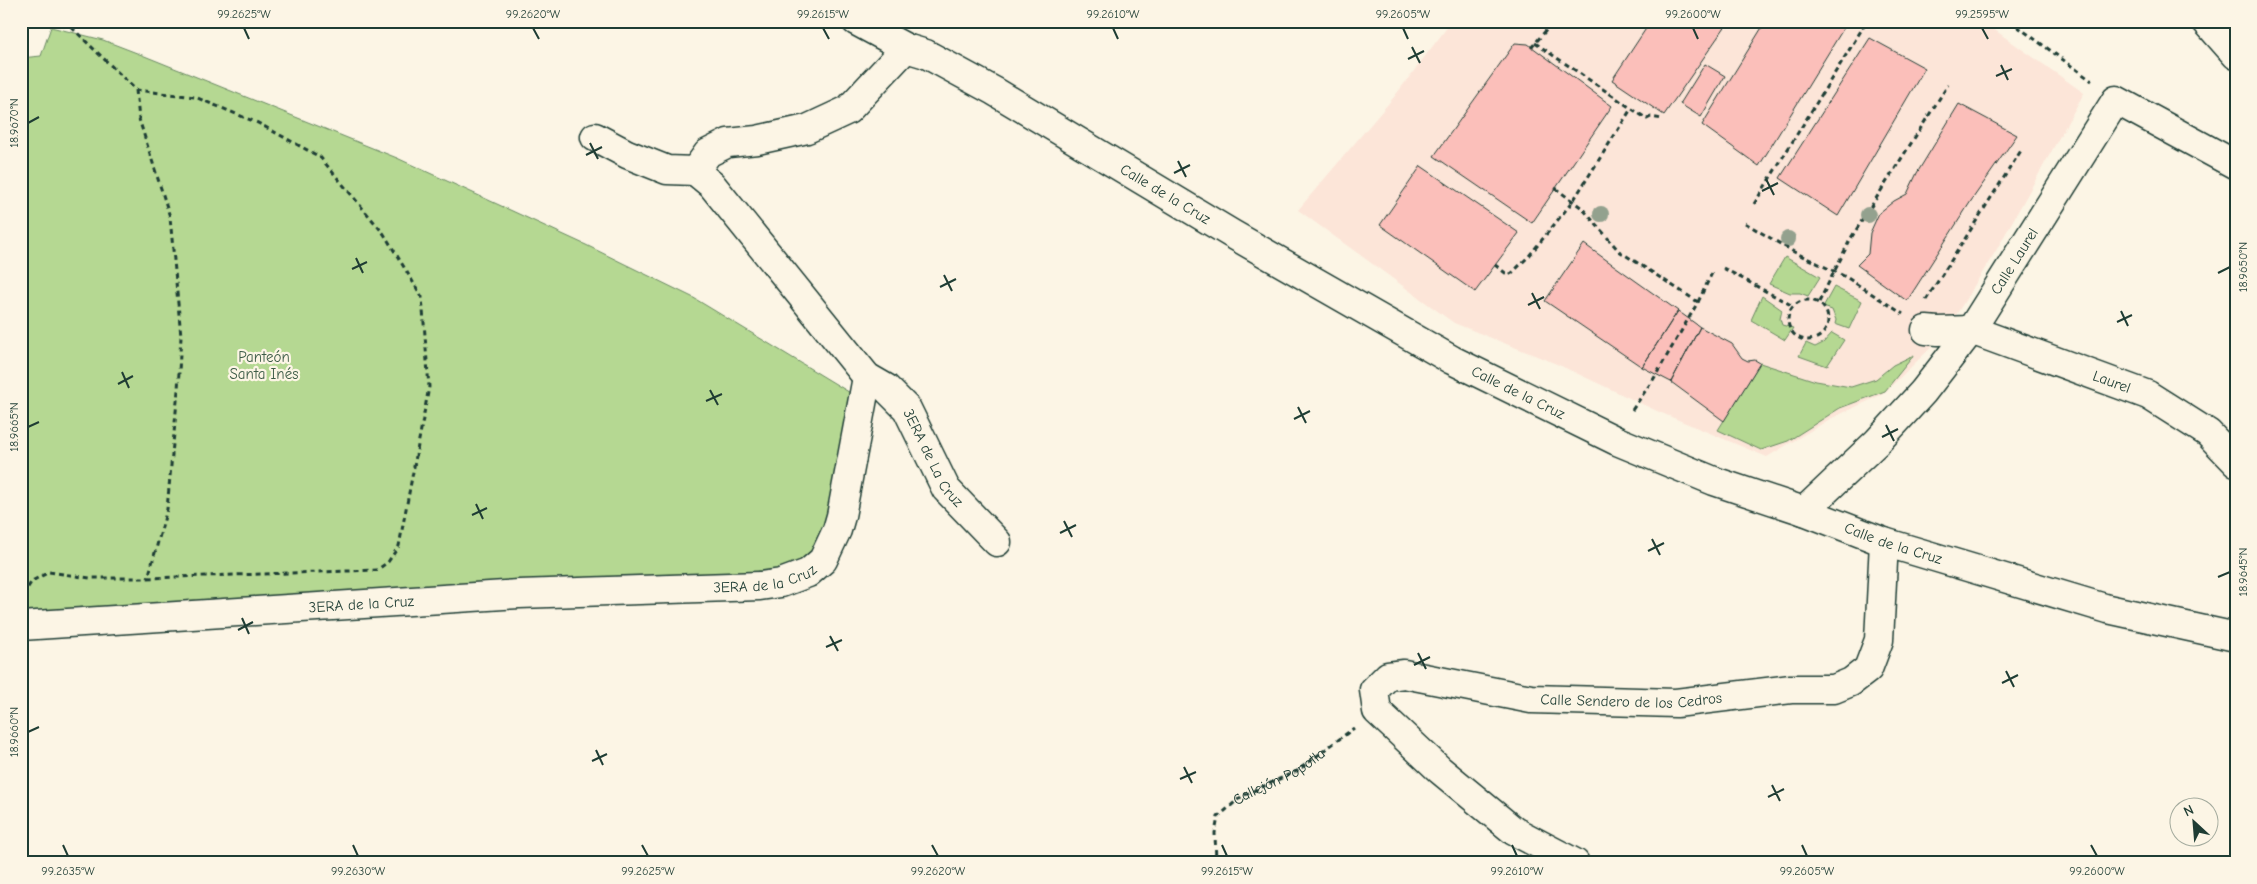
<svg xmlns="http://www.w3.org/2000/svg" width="2257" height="884" font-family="'Comic Neue',sans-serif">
	<rect width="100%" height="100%" fill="#fcf5e5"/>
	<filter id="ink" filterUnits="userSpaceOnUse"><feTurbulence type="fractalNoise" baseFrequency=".02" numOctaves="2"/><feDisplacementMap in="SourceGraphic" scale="10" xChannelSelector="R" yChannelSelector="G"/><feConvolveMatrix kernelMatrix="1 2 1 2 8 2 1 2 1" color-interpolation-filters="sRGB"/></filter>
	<g filter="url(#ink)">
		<path fill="#fce5d8" d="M1452 21H1982L2084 93 1997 249 1943 336 1883 394 1830 419 1767 457 1657 411 1559 365 1454 323 1298 210 1394 97Z"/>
		<path fill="#b5d892" stroke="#6a8a63" d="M51 27 103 40 142 55 397 158 586 245 692 297 857 397C846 446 840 501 815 545 809 556 795 562 787 572L21 619V58L41 56Z
			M1785 257 1820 277 1808 296 1800 293H1790L1769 284Z
			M1834 287 1862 301 1849 329 1835 324 1836 320 1832 310 1823 307Z
			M1762 296 1782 310 1780 319 1782 325 1793 328 1785 340 1751 320Z
			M1832 333 1844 340 1827 366 1799 356 1806 343 1815 347 1823 343Z
			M1914 355 1885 391 1840 408 1788 441 1761 450 1718 430 1760 363 1816 381 1851 387 1876 379 1893 365Z"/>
		<path fill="#fbbfba" stroke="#1f3d34" d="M1651 21H1729L1664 115 1612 80Z
			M1766 21H1848L1759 166 1702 125Z
			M1870 38 1925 68 1838 216 1780 178Z
			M1515 43 1528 44 1612 106 1532 223 1434 156Z
			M1705 64 1725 76 1701 117 1680 104Z
			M1959 104 2017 135 1971 201 1907 301 1857 265 1868 254 1870 233 1879 213 1894 201 1907 194 1917 173Z
			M1421 166 1519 233 1475 292 1380 225Z
			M1584 244 1678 311 1642 367 1545 301Z
			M1678 311 1700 327 1671 382 1642 367Z
			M1700 327 1732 344 1742 358 1748 361 1755 360 1760 363 1724 421 1671 382Z"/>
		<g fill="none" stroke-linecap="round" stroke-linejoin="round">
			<defs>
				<g id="minor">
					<path id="s2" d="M856 21 906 48 926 54 994 91 1232 234 1452 360 1617 441 1714 481 1804 511 1884 542 2108 609 2236 637"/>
					<path d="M2206 21 2236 55"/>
					<path id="s3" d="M906 48 848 110 807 129 757 140 728 143 708 153 695 171 712 185 867 377 886 388 907 409 946 489 997 542"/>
					<path d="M595 137 627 154 667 170 695 171"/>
					<path id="s4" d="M1926 330 1938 331 1971 330 2148 395 2208 433 2236 462"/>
					<path id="s5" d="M1804 511 1877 442 1923 392 1971 330 2116 100 2236 165"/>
					<path id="s6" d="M21 626 519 594 760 586 781 583 808 573 823 560 837 530 841 516 867 377"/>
					<path id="s7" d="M1575 863 1514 831 1440 770 1377 711 1374 690 1388 676 1404 674 1531 699 1676 703 1791 689H1834L1851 682 1868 669 1879 640 1884 542"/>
				</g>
			</defs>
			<use href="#minor" stroke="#1f3d34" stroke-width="31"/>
			<g stroke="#1f3d34" stroke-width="3" stroke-dasharray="5 4" stroke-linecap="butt">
				<path d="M65 21 136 90"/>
				<path d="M2010 21 2092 81"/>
				<path d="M1535 43 1647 119 1651 117 1662 119"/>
				<path d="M1531 48 1554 21"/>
				<path d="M136 90 139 119 170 217 181 336 178 390 167 509 148 578"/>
				<path d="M1555 188 1582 208 1619 251 1698 302 1653 380 1630 413"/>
				<path d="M1754 204 1867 21"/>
				<path d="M1745 223 1794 252 1846 277 1903 314"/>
				<path d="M1495 265 1508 275 1512 273 1529 256 1573 201 1631 109"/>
				<path d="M1723 268 1793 306"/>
				<circle cx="1808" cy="320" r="20"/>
				<path d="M1926 300 2022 149"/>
				<path d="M1698 302 1713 271"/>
				<path d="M1819 302 1851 238 1948 85"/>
				<path d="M23 595 32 581 49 572 90 578H148L377 570 388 562 399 546 429 387 422 297 384 234 320 157 258 123 195 97 136 90"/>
				<path id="s1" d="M1216 863 1215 833 1218 817 1242 796 1297 771 1354 728"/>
			</g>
			<use href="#minor" stroke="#fcf5e5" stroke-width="28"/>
		</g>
		<g fill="#93a18e">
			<circle cx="1601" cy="214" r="8"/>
			<circle cx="1868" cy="215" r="8"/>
			<circle cx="1788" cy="239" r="8"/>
		</g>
	</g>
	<path fill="none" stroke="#1f3d34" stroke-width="2" d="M244 28 249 39M533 28 539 39M823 28 829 39M1113 28 1118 39M1403 28 1408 39M1693 28 1698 39M1982 28 1988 39M1412 47 1420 63M1408 59 1424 51M2001 65 2008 80M1996 76 2012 69M28 123 39 117M590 143 598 159M586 155 602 147M1178 161 1186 177M1174 173 1190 165M1766 179 1774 195M1762 191 1778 183M356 258 363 273M352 269 367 262M2218 273 2230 267M944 275 952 291M940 287 956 279M1532 293 1540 309M1528 305 1544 297M2121 311 2128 326M2117 322 2132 315M122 372 129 388M118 384 133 376M710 390 718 405M706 401 722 394M1298 407 1306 423M1294 419 1310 411M1886 425 1894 441M28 427 39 422M1882 437 1898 429M476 504 483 519M472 515 487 508M1064 521 1072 537M1060 533 1076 525M1652 539 1660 555M1648 551 1664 543M2218 577 2230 572M242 618 249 634M238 630 253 622M830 636 838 651M826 647 842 640M1418 653 1426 669M1414 665 1430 657M2006 671 2014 687M2002 683 2018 675M28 732 39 727M596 750 603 765M592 761 607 754M1184 767 1192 783M1180 779 1196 772M1772 785 1780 801M1768 797 1784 789M63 845 68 856M353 845 358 856M642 845 648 856M932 845 938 856M1222 845 1227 856M1512 845 1517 856M1802 845 1807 856M2091 845 2097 856"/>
	<g text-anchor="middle" stroke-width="4.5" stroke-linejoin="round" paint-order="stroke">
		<g font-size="15" fill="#1f3d34" stroke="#fcf5e5">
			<text dy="5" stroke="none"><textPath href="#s2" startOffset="355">Calle de la Cruz</textPath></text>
			<text dy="5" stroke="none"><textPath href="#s5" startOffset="328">Calle Laurel</textPath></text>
			<text dy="5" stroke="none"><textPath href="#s4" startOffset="195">Laurel</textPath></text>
			<text dy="5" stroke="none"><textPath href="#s2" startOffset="760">Calle de la Cruz</textPath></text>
			<text dy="5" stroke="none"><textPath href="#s3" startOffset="631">3ERA de La Cruz</textPath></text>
			<text dy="5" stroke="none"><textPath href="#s2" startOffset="1165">Calle de la Cruz</textPath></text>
			<text dy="5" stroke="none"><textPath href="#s6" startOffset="746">3ERA de la Cruz</textPath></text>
			<text dy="5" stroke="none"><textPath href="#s6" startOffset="341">3ERA de la Cruz</textPath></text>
			<text dy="5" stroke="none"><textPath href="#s7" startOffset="538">Calle Sendero de los Cedros</textPath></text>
			<text dy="5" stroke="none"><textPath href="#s1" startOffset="120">Callejón Popotla</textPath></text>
		</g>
		<g font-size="15" fill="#3d5c47" stroke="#fcf5e5">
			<text x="264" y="362">Panteón<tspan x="264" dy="17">Santa Inés</tspan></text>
		</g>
	</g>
	<rect width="2257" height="884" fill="none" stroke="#fcf5e5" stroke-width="55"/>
	<g transform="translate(2194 822) rotate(334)"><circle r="24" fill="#fcf5e5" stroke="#a4ab9e"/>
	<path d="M0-4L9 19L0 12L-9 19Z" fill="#1f3d34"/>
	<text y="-8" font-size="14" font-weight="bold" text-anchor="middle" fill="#1f3d34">N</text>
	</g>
	<rect x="28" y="28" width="2202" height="828" fill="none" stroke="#1f3d34" stroke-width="2"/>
	<g font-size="12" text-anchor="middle" fill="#1f3d34">
		<text x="244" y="18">99.2625°W</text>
		<text x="533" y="18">99.2620°W</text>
		<text x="823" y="18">99.2615°W</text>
		<text x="1113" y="18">99.2610°W</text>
		<text x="1403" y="18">99.2605°W</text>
		<text x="1693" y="18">99.2600°W</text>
		<text x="1982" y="18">99.2595°W</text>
		<text transform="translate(14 123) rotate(-90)" y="4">18.9670°N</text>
		<text transform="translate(2243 267) rotate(-90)" y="4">18.9650°N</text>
		<text transform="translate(14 427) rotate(-90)" y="4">18.9665°N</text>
		<text transform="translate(2243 572) rotate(-90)" y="4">18.9645°N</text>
		<text transform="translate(14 732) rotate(-90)" y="4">18.9660°N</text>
		<text x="68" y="875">99.2635°W</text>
		<text x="358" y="875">99.2630°W</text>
		<text x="648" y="875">99.2625°W</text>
		<text x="938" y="875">99.2620°W</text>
		<text x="1227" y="875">99.2615°W</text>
		<text x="1517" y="875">99.2610°W</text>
		<text x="1807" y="875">99.2605°W</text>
		<text x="2097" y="875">99.2600°W</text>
	</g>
</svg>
